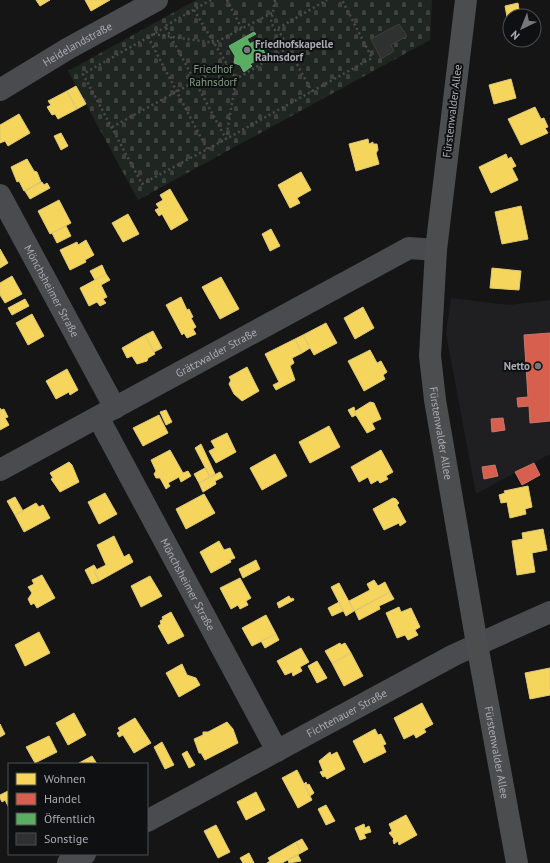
<svg xmlns="http://www.w3.org/2000/svg" width="550" height="863" font-family="'PT Sans',sans-serif">
	<defs>
		<pattern id="cemetery-stones" width="16" height="16" patternUnits="userSpaceOnUse"><rect width="16" height="16" fill="#1f2520"/><path d="M2 7V4a2 2 0 0 1 4 0v3zM10 15v-3a2 2 0 0 1 4 0v3z" fill="#3d423e"/></pattern>
	</defs>
	<rect width="100%" height="100%" fill="#151515"/>
	<path fill="#1f1f21" d="M451 298 509 305 550 300V454L476 494 446 334Z"/>
	<path fill="url(#cemetery-stones)" d="M196 0H432L430 40 138 200 68 71Z"/>
	<path fill="#f6d55c" stroke="#dfc976" d="M36 0H50L40 6Z
		M85 0H110L91 11Z
		M518 3 520 16H510V21L508 22 505 6Z
		M511 79 516 98 494 104 489 85Z
		M76 86 86 104 77 109 67 91Z
		M67 91 77 109 58 119 55 114 52 115 47 107 51 105 48 101Z
		M535 107 541 119 544 118 548 127 545 128 548 133 521 145 508 119Z
		M19 114 30 133 8 146 5 141 0 143V125Z
		M61 133 68 146 61 150 54 136Z
		M368 139 369 144 373 142V144H377L378 150 376 153 379 164 356 171 349 144Z
		M506 154 508 159 511 157 516 166 512 168 518 180 491 193 479 167Z
		M27 159 34 171 37 172 41 182 24 191 19 181 17 182 11 167Z
		M301 172 311 190 297 198 300 203 290 208 278 185Z
		M42 182 44 185 47 183 50 188 30 199 25 191Z
		M170 189 188 220 171 230 162 214 159 216 155 210 159 208 156 204 163 200 160 195Z
		M59 200 71 223 50 234 38 211Z
		M521 206 528 239 502 244 495 212Z
		M128 214 139 234 123 242 112 223Z
		M66 226 71 236 57 243 52 233Z
		M271 229 280 246 270 251 262 234Z
		M86 240 94 255 85 260 86 262 70 270 60 250 77 242 78 245Z
		M0 249 8 263 0 268Z
		M102 265 106 274 95 280 90 271Z
		M492 268 521 271 519 290 490 288Z
		M106 274 110 280 101 285 107 297 103 299 106 303 100 306 97 302 89 306 80 288Z
		M12 276 22 294 5 303 0 295V283Z
		M221 277 239 309 220 319 202 287Z
		M181 297 187 310 189 309 193 317 191 318 196 327 193 329 196 334 187 338 184 333 182 335 166 305Z
		M25 299 29 306 12 315 8 308Z
		M363 307 374 328 355 339 344 318Z
		M32 314 44 336 28 345 16 323Z
		M326 323 337 343 314 355 303 335Z
		M153 331 162 348 154 352 145 335Z
		M145 335 155 354 148 358 147 361 137 364 132 356 127 358 122 348Z
		M303 335 310 348 302 353 295 339Z
		M295 339 302 353 292 358 294 363 290 366 295 380 276 390 273 385 279 382 265 354Z
		M370 350 377 363 381 361 387 372 383 375 385 379 364 391 348 361Z
		M247 367 259 391 242 401 234 394 229 384 231 380 229 377Z
		M67 369 78 390 70 395 69 392 56 399 46 381Z
		M370 402 374 403 381 419 372 423 375 429 367 433 354 412Z
		M354 407 356 415 352 417 348 410Z
		M0 408 1 410 4 409 8 417 5 418 9 425 0 430Z
		M166 410 172 422 166 425 160 412Z
		M159 415 168 433 143 446 133 428Z
		M329 426 340 447 310 463 299 442Z
		M227 433 236 452 216 463 209 451 215 448 211 441Z
		M201 444 215 474 210 477 195 448Z
		M170 450 183 473 188 471 191 476 181 482 179 477 168 483 170 486 166 489 160 478H156L154 474 156 471 151 460Z
		M381 450 393 472 386 476 388 479 380 483 378 480 371 484 368 477 359 482 351 467Z
		M275 454 287 476 262 490 250 468Z
		M69 462 72 465 79 482 60 492 51 479 53 478 50 473Z
		M205 468 210 477 199 483 194 474Z
		M220 472 223 477 215 481 216 484 203 492 199 483Z
		M528 486 532 507 525 509 526 514 510 518 507 502 501 503 499 495 505 493 504 491Z
		M105 493 117 514 99 524 88 502Z
		M204 494 215 513 186 529 176 509Z
		M15 497 23 511 15 515 7 501Z
		M393 498 396 499 399 503 397 505 406 522 400 526 399 523 384 530 373 509Z
		M36 503 39 507 43 505 50 518 24 532 15 515Z
		M543 529 547 550 532 553 535 572 517 575 512 541 523 539 522 533Z
		M114 536 124 557 129 554 133 562 99 581 94 571 106 565 97 545Z
		M219 541 224 550 230 548 235 558 230 560 231 562 211 573 200 552Z
		M256 560 260 569 243 578 239 569Z
		M94 565 97 570 94 571 99 581 92 584 85 570Z
		M42 575 55 598 37 608 34 603 31 605 28 599 32 593 28 587 34 584 32 580Z
		M150 576 162 596 141 607 131 586Z
		M240 578 251 598 246 601 248 605 240 609 238 605 231 609 220 588Z
		M374 580 378 586 385 582 390 592 354 611 349 601 370 590 367 584Z
		M339 583 354 611 346 616 331 587Z
		M390 592 394 599 379 606 380 609 359 620 355 611Z
		M289 596 291 599 293 598 294 600 279 608 277 603Z
		M339 602 343 611 332 616 328 608Z
		M399 607 401 612 411 608 420 627 415 630 418 635 408 640 405 635 397 638 386 613Z
		M171 612 184 636 168 644 158 626 161 624 160 621 163 619 162 617Z
		M266 615 276 634 252 646 242 628Z
		M39 632 50 653 25 666 15 645Z
		M276 634 279 640 265 648 261 641Z
		M340 643 341 645 345 643 351 653 332 663 325 651Z
		M301 648 309 662 300 667 302 671 293 676 292 672 285 675 277 661Z
		M351 653 363 676 344 686 332 663Z
		M317 661 327 678 317 683 308 666Z
		M182 664 187 675 196 678 200 685 179 697 166 673Z
		M550 668V695L530 699 525 673Z
		M422 703 433 724 424 729 426 732 416 738 414 734 404 739 394 718Z
		M74 713 86 735 68 745 56 723Z
		M135 718 151 743 134 753 123 735 119 737 117 733 120 731 118 728Z
		M227 722 233 729 238 743 205 760 201 753H199L194 739 203 735V732H208Z
		M0 724 5 734 0 737Z
		M375 729 378 735 381 734 386 744 383 745 386 752 364 763 353 741Z
		M49 736 57 752 35 763 26 747Z
		M162 742 174 765 165 769 154 747Z
		M187 751 195 765 189 768 182 754Z
		M330 752 331 755 337 752 345 769 327 779 325 776 323 777 320 772 323 771 319 761Z
		M92 756 97 764H79V763Z
		M297 770 312 800 298 808 282 778Z
		M306 782 307 785 309 784 314 793 310 796 304 784Z
		M8 791 9 793V808L5 800 2 802 0 798V795Z
		M256 792 265 810 246 820 237 802Z
		M326 805 335 821 326 825 318 809Z
		M406 815 417 835 399 845 398 841 394 844 393 840 394 839 389 833 392 831 389 824Z
		M364 824 365 828 369 826 371 832 364 834 366 838 360 840 355 828Z
		M216 825 230 852 218 858 204 831Z
		M302 839 308 849 301 853 296 842Z
		M296 842 301 853 282 863H267L270 861 268 858Z
		M249 853 254 863H243L240 858Z
		M298 855 301 861 289 863 288 860Z"/>
	<path fill="#d6604d" stroke="#c8776c" d="M550 333V421L530 423 529 406 518 407 517 398 528 397 524 335Z
		M503 418 505 430 492 432 491 419Z
		M534 463 540 475 522 485 515 472Z
		M495 465 498 476 484 479 482 467Z"/>
	<path fill="#5aae61" stroke="#71ad7a" d="M254 32 256 34 247 39 250 44 258 39 260 42 259 43 266 55 250 64 252 66 244 72 240 65 234 63 235 56 229 46Z"/>
	<path fill="#2f3030" stroke="#3e3f41" d="M399 24 407 36 391 45 394 51 381 59 371 39Z"/>
	<g fill="none" stroke-linecap="round" stroke-linejoin="round">
		<path stroke="#4b4c4e" stroke-width="2.5" stroke-dasharray="2 3" stroke-linecap="butt" d="M211 0 165 26 226 139 372 58 342 0
			M227 0 242 29
			M275 0 271 22 275 30 327 0
			M194 10 236 79
			M166 27 83 74 142 184 226 139 236 79 288 48
			M278 29 312 92
			M153 34 214 43 272 13
			M148 37 207 149
			M112 127 227 64"/>
		<g stroke="#4a4b4e" stroke-width="22">
			<path id="s1" d="M0 90 69 48 157 0"/>
			<path id="s2" d="M0 195 115 408"/>
			<path id="s3" d="M98 417 277 751"/>
			<path id="s4" d="M0 470 409 248 436 250"/>
			<path id="s5" d="M147 821 454 655 550 612"/>
			<path d="M68 863 85 854"/>
		</g>
		<path stroke="#4c4d4f" stroke-width="22" id="s6" d="M466 0 436 250 430 356 435 400 477 644 517 863"/>
	</g>
	<g fill="#75777c" stroke="#0f1011" stroke-width="1.5">
		<circle cx="247" cy="50" r="4"/>
		<circle cx="538" cy="366" r="4"/>
	</g>
	<g text-anchor="middle" stroke-width="4" stroke-linejoin="round" paint-order="stroke">
		<g font-size="11" fill="#a8acb4" stroke="#0f1011">
			<text dy="4" stroke="none"><textPath href="#s1" startOffset="90">Heidelandstraße</textPath></text>
			<text transform="translate(452 111) rotate(-83)" y="4">Fürstenwalder Allee</text>
			<text dy="4" stroke="none"><textPath href="#s2" startOffset="109">Mönchsheimer Straße</textPath></text>
			<text dy="4" stroke="none"><textPath href="#s4" startOffset="246">Grätzwalder Straße</textPath></text>
			<text dy="4" stroke="none"><textPath href="#s6" startOffset="436">Fürstenwalder Allee</textPath></text>
			<text dy="4" stroke="none"><textPath href="#s3" startOffset="190">Mönchsheimer Straße</textPath></text>
			<text dy="4" stroke="none"><textPath href="#s5" startOffset="227">Fichtenauer Straße</textPath></text>
			<text dy="4" stroke="none"><textPath href="#s6" startOffset="760">Fürstenwalder Allee</textPath></text>
		</g>
		<g font-size="11" font-weight="bold" fill="#a8acb4" stroke="#0f1011" text-anchor="start">
			<text x="255" y="48">Friedhofskapelle<tspan x="255" dy="13">Rahnsdorf</tspan></text>
			<text x="530" y="370" text-anchor="end">Netto</text>
		</g>
		<g font-size="11" fill="#819d82" stroke="#0f1011">
			<text x="213" y="73">Friedhof<tspan x="213" dy="13">Rahnsdorf</tspan></text>
		</g>
	</g>
	<rect x="8" y="763" width="140" height="92" fill="#0f1011" stroke="#4c4e52"/>
	<rect x="16" y="773" width="20" height="12" fill="#f6d55c" stroke="#4c4e52"/>
	<text x="44" y="783" font-size="12" fill="#a8acb4">Wohnen</text>
	<rect x="16" y="793" width="20" height="12" fill="#d6604d" stroke="#4c4e52"/>
	<text x="44" y="803" font-size="12" fill="#a8acb4">Handel</text>
	<rect x="16" y="813" width="20" height="12" fill="#5aae61" stroke="#4c4e52"/>
	<text x="44" y="823" font-size="12" fill="#a8acb4">Öffentlich</text>
	<rect x="16" y="833" width="20" height="12" fill="#2f3030" stroke="#4c4e52"/>
	<text x="44" y="843" font-size="12" fill="#a8acb4">Sonstige</text>
	<g transform="translate(522 28) rotate(223)"><circle r="19" fill="#0f1011" stroke="#4c4e52"/>
	<path d="M0-3L7 15L0 10L-7 15Z" fill="#75777c"/>
	<text y="-6" font-size="11" font-weight="bold" text-anchor="middle" fill="#a8acb4">N</text>
	</g>
</svg>
